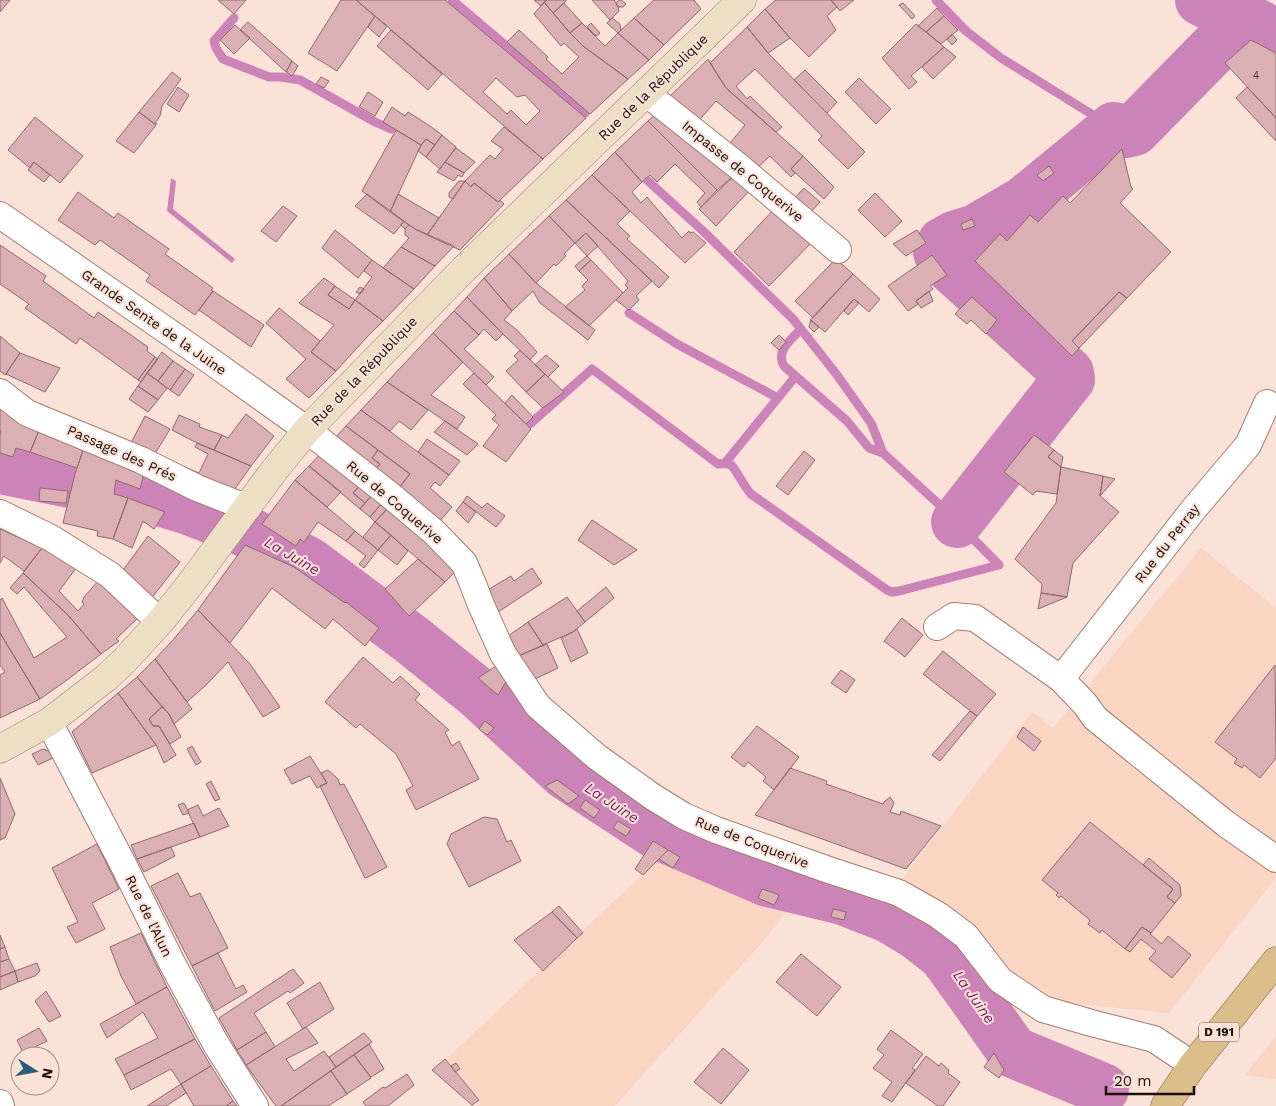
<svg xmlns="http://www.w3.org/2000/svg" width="1276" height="1106" font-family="'Work Sans',sans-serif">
	<rect width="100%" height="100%" fill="#fae2d8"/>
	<path fill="#fbd5c4" d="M1201 548 1276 608V878L1169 1013 1055 1002 1017 986 989 943 952 916 897 885 1032 712 1053 728Z
		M668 850 680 857 751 886 777 894 793 904 767 937 615 1106H478L481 1104 445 1060Z
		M1276 1036V1079L1245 1075Z"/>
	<path fill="#cc83b8" d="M171 178 176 181 173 209 235 259 232 263 167 211Z"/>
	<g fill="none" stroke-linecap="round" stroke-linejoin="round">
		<path stroke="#cc83b8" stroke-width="9" d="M452 0 585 113
			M936 0 966 31 1001 58 1114 128
			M234 18 214 41 216 48 223 59 269 77H281L300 80 375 122 391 129
			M647 180 703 231 793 319 837 375 871 423 883 453 943 508 999 565
			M629 313 677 344 778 398
			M801 329C791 340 775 351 784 366L847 421 869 448 883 453
			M530 424 592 369 718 464C723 463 727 463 731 465 736 469 744 487 751 494L887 590 892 592 899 591 999 565
			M725 463 795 377"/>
		<path stroke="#cc83b8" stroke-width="52" d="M1201 0 1242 20
			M0 468 70 482
			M126 490 186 508 243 530 309 563 412 640 479 694 566 774 656 833 768 881 843 899 889 917 917 934 944 955 975 998 1013 1052 1103 1089
			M957 522 1069 379 1068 373 942 259 939 252 943 243 954 237 976 230 1024 202 1114 128 1125 132 1134 130 1242 20 1253 23 1276 34"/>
	</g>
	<path fill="#dbb0b4" stroke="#906a6e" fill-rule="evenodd" d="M0 0H10L0 12Z
		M218 0H246L234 14Z
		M341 0H356L375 16 337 71 308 53Z
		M356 0H445L586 118 543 159ZM496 78 517 97 525 95 540 111 526 125 511 110 507 114 483 92Z
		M534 0H547L541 6Z
		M547 0H566V1L553 13 544 2Z
		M592 0H614L618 7 619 11 610 20Z
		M619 0H621L626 4 623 7H618L616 3Z
		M654 0H694L701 9 664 45 634 18Z
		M776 0H831L837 7 827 16 836 30 809 57 790 38 765 9Z
		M831 0H854L840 11Z
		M544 2 570 33 583 46 628 79 590 114 507 42 519 30 548 57 546 59 562 74 579 57 564 43 561 46 534 14Z
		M564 3 582 23 570 33 553 13Z
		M903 3 915 16 912 19 899 5Z
		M937 8 944 16 926 32 918 26Z
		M765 9 790 38 768 53 747 27Z
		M375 16 387 26 379 37 368 27Z
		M944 16 958 30 941 44 926 32Z
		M612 18 620 24 621 30 618 33 607 23Z
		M634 18 664 45 649 60 618 33Z
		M248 22 292 61 286 72 240 30Z
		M582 23 605 46 618 33 649 60 628 79 583 46 570 33Z
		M591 23 600 33 596 36 587 27Z
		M916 24 944 47 911 76 917 82 909 89 882 58Z
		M235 25 250 38 234 54 220 40Z
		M747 27 768 53 865 152 848 169 818 140 822 136 755 69 736 86 747 99 750 96 782 127 776 132 726 88 710 63Z
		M391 30 442 74 428 90 377 46Z
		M952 34 957 40 952 45 947 39Z
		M1251 40 1276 53V118L1225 63Z
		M944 47 956 57 933 79 922 67Z
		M708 59 726 88 803 156 791 169 795 173 791 177 770 156 754 171 726 148 745 125 716 101 696 124 666 100Z
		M292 61 298 66 292 76 286 72Z
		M805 70 837 102 827 113 794 80Z
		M172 72 181 79 162 106 160 116 156 122V125L139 112Z
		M321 77 329 81 324 88 316 84Z
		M859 78 891 109 876 124 845 92Z
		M178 87 189 95 179 112 167 104Z
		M1247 87 1276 118V141L1236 98Z
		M368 92 383 102 375 116 359 107Z
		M392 107 405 116 408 112 430 126 442 135 435 145 426 139 421 145 383 122Z
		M660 110 737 173 717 190 648 121Z
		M139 112 156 125 134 153 116 141Z
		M35 117 83 156 60 183 34 162 30 168 8 150Z
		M648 121 717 190 701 207 697 202 705 193 675 164 657 182 650 175 642 182 615 152Z
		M504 127 543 159 498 202 474 183 471 187 465 181 490 155 495 159 503 149 491 141Z
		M396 130 421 145 390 212 362 191Z
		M442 135 456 147 440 169 426 157Z
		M426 139 435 145 426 157 418 151 421 145Z
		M456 148 475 162 464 173 445 162Z
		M1122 149 1131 187 1133 189 1120 203 1171 252 1127 298 1119 292 1072 341 1079 348 1072 356 975 261 1000 234 1007 241 1030 215 1038 222 1063 196 1070 203Z
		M615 152 642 182 632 192 641 203 647 197 682 238 689 231 690 233 693 232 706 243 685 263 592 175Z
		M803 156 834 187 824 199 791 169Z
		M34 162 50 175 44 182 28 170Z
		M445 162 464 173 462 177 458 175 454 181 437 172Z
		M1049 166 1054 173 1043 181 1037 175Z
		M737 173 753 187 716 226 699 209Z
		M592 175 630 211 617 224 630 236 627 239 669 277 659 288 566 200Z
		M459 181H465L453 199 449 197V193Z
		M465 181 471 187 474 183 498 202 500 200 504 204 460 250 427 235Z
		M804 188 820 202 807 216 791 202Z
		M78 192 114 218 118 213 169 249 165 254 213 288 211 290 213 291 195 315 146 281 150 275 100 240 95 245 58 220Z
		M875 193 902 221 885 237 858 210Z
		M367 194 404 221 394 234 355 206Z
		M398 194 439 218 427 235 415 229 390 212Z
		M566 200 652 281 636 296 639 300 629 310 616 300 628 288 625 285 628 281 586 233 575 243 549 216Z
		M283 206 297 216 276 242 261 231Z
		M776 207 815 239 769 286 734 252Z
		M549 216 575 243 564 254 566 256 556 266 554 264 536 283 509 254Z
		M972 219 975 226 963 230 961 224Z
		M404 221 409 225 405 229 401 225Z
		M409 225 415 229 454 246 435 266 401 247 409 238 405 235V229Z
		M335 230 372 260 358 278 322 248Z
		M917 230 926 243 906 256 893 244Z
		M586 233 598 246 587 256 575 243Z
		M0 245 46 276 43 281 94 318 98 312 148 347 147 351 155 357 138 380 80 338 76 344 25 308 29 304 0 284Z
		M401 247 435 266 414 289 383 268Z
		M509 254 536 283 595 330 588 340 540 303 533 291 512 311 484 278Z
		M932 255 947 275 930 286 933 289 916 301 918 304 908 311 888 286Z
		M587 256 591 260 579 271 575 266Z
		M836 259 853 274 813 318 795 301Z
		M372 260 414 289 383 321 355 300 372 277 364 271Z
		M591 260 623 293 589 326 565 307 585 290 582 286 588 280 579 271Z
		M853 274 880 299 869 312 854 299 825 332 810 320Z
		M324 278 335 286 328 295 349 309 355 300 383 321 368 336 336 371 311 352 334 325 299 303Z
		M484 278 512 311 504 320 517 330 537 352 530 360 503 334 467 297Z
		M335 286 355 300 349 309 328 295Z
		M360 287 364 289 360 294 356 292Z
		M213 291 264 325 251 347 199 310Z
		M929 291 933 301 921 308 916 301Z
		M1119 292 1127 298 1079 348 1072 341Z
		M467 297 503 334 496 341 484 329 479 335 454 311Z
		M972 297 997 320 986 334 971 320 967 324 955 314Z
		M854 299 859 303 848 315 844 311Z
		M279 308 320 341 311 352 336 371 309 398 286 379 306 359 266 323Z
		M454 311 479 335 464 349 494 377 486 385 433 333Z
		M811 320 819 327 814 332 809 327Z
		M433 333 463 362 431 395 465 417 457 429 387 382Z
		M779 335 786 342 779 350 771 343Z
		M0 336 20 353 5 375 0 371Z
		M520 350 545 374 526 392 506 371 518 360 514 356Z
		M162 352 173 361 158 381 147 373Z
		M20 353 60 368 45 392 6 374Z
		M546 355 559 366 548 377 535 365Z
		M155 357 158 359 141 382 138 380Z
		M173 361 185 369 170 390 158 381Z
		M185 369 194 375 179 396 170 390Z
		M147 373 167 388 158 400 138 386Z
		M474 373 531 429 506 462 483 446 499 425 492 419 496 415 463 384Z
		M545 374 564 392 543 408 526 392Z
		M387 382 428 410 411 430 399 421 390 431 361 410Z
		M138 386 158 400 148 412 129 399Z
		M512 395 533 417 526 424 505 403Z
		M0 402 40 428 30 452 16 448 13 457 0 453V435L1 432 0 431Z
		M361 410 449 475 440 486 435 482 430 488 452 507 439 522 398 489 410 474 346 426Z
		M246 414 274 436 251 466 214 450 222 435 228 438Z
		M179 415 200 424 199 427 222 435 214 450 197 443 172 430Z
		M145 416 170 429 153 457 130 445Z
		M445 421 478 444 467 455 434 432Z
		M346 426 378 450 372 458 380 464 374 471 333 440Z
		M40 428 85 444 77 468 30 452Z
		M1034 435 1054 450 1048 457 1061 467 1057 494 1036 491 1033 495 1004 472Z
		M427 439 460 461 449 475 418 452Z
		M197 443 251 466 232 493 185 467 199 473 208 454 195 447Z
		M85 444 145 469 140 489 116 480 114 494 128 498 113 539 97 536 98 531 63 523 75 474Z
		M378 450 410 474 398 489 374 471 380 464 372 458Z
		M1054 450 1063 457 1061 467 1048 457Z
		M804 451 815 460 788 495 776 486Z
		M322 452 361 484 353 493 365 503 360 509 309 466Z
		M309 466 341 492 327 507 295 480Z
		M1061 467 1103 476 1100 496 1119 512 1073 563 1067 597 1041 593 1042 584 1015 559 1056 503Z
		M1103 476 1115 479 1100 496Z
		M295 480 355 531 346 541 318 522 304 542 300 539 296 546 262 524Z
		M361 484 373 494 365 503 353 493Z
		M40 488 68 491 66 503 39 501Z
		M373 494 383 502 370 517 360 509Z
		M467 496 482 508 487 503 505 516 496 527 463 502Z
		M128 498 165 512 154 529 143 521 132 548 113 539Z
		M383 502 389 507 375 522 370 517Z
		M463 502 476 512 468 523 456 511Z
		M389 507 456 571 445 582 375 522Z
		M592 520 637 550 614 565 578 540Z
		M375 522 391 535 378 550 363 537Z
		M0 529 42 548 24 571 4 556 0 563Z
		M355 531 378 550 364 568 359 564 366 556 346 541Z
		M391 535 408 551 397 565 378 550Z
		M148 536 180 562 150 600 121 573Z
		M245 545 294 567 345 603 346 602 379 628 365 646 333 619 325 629 272 588 230 643 198 610Z
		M42 548 77 567 59 591 78 611 84 604 82 602 84 597 99 580 139 617 116 639 119 641 101 654 68 615 23 573Z
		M418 559 445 582 409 616 385 589Z
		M532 568 542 583 495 614 486 591 511 576 514 581Z
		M23 573 68 615 101 654 63 683 40 699 0 633V600L2 598 34 658 67 637 24 587 17 594 10 588Z
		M606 587 614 598 585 622 577 611Z
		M1041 593 1067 597 1038 609Z
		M567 597 585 622 573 632 543 645 528 622Z
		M198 610 250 664 280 707 263 717 228 662 207 684 187 702 155 659 173 640Z
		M902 618 923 635 905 657 884 641Z
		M528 622 543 645 516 657 504 639Z
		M577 629 588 653 571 662 561 638 573 632Z
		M0 633 40 699 0 718V675L5 672 0 665Z
		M547 644 558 668 533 680 516 657Z
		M943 651 996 694 977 716 923 674Z
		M363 657 393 683 400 676 420 694 415 700 449 730 445 732 452 746 459 741 479 779 416 810 406 790 413 786 396 754 360 724 356 728 325 702Z
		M155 659 192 709 174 724 169 714 137 677Z
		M1275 665 1276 758 1260 778 1244 765 1242 768 1234 763 1237 759 1215 742Z
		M496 666 507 680 498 695 478 678Z
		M841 670 855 680 846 693 831 683Z
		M137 677 162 707 149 719 153 726H159L176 755 164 763 156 745 118 693Z
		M118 693 156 745 92 773 72 732Z
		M162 707 169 714 181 737 170 744 159 726H153L149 719Z
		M970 711 977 716 940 761 932 755Z
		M485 721 494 728 487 735 479 729Z
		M757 726 799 757 774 790 763 781 766 777 748 762 744 767 731 757Z
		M1023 727 1041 741 1034 751 1017 737Z
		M192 746 201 762 196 765 187 749Z
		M43 749 54 753 55 757 38 765 32 754Z
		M310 756 327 783 317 788 310 776 292 784 284 770Z
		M790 768 827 781 826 784 883 804 885 801 890 797 894 803 890 812 900 815 901 811 941 826 906 869 755 815Z
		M328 770 338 779 340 785 344 784 387 867 366 878H365L320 786 327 783 321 773Z
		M0 778 15 814 5 838 0 840Z
		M557 780 579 796 568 804 545 786Z
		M211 781 220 799 215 801 206 784Z
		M585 800 600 810 594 818 580 808Z
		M184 803 189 813 183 815 178 805Z
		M198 805 203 816 219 808 229 826 200 837 187 810Z
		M484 817 497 819 507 842 511 840 521 861 469 887 447 844 451 834Z
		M618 821 631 829 626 836 613 828Z
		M1090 822 1173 889 1167 897 1175 903 1151 933 1142 927 1125 949 1102 930 1100 933 1088 924 1090 920 1061 896 1059 898 1056 895 1058 893 1042 880Z
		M194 823 200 837 171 847 137 859 131 845Z
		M653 841 668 850 643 875 635 869Z
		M97 844 119 889 92 903 105 929 76 943 67 927 78 922 52 868Z
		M171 847 175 856 144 872 137 859Z
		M668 850 680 857 673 868 659 859Z
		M1149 858 1180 885 1181 896 1175 903 1167 897 1173 889 1143 865Z
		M178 873 190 897 200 893 228 948 192 966 151 886Z
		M762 889 777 894 779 896 774 905 758 898Z
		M559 906 583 933 577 938 552 912Z
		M833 909 846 912 844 920 831 917Z
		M552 912 577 938 543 971 514 940Z
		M1142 927 1151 933 1150 934 1162 944 1168 936 1191 955 1172 978 1149 959 1156 951 1141 939 1130 952 1125 949Z
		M141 933 167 987 136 1004 121 976 110 947Z
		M0 935 5 947 0 949Z
		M5 947 9 959 0 962V949Z
		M218 953 236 989 243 985 247 992 215 1011 192 966Z
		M801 954 841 987 817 1016 776 982Z
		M9 959 15 971 0 977V962Z
		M37 963 40 971 35 976 18 982 15 971Z
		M293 969 304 983 290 993 288 991 254 1013 266 1032 237 1050 219 1018Z
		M15 971 18 982 0 990V977Z
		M320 982 334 1009 303 1029 287 1003Z
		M167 987 195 1039 124 1075 115 1059 158 1038 143 1012 107 1038 100 1024Z
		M46 991 61 1016 49 1022 35 1001Z
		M306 1027 318 1043 286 1059 294 1071 324 1051 336 1067 281 1106H276L246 1065Z
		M39 1028 47 1041 23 1053 17 1040Z
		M891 1030 923 1054 912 1068 915 1070 892 1102 882 1096 892 1082 873 1068 884 1055 877 1049Z
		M266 1032 275 1047 246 1065 237 1050Z
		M364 1033 372 1042 336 1067 329 1057Z
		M195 1039 211 1066 181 1084 171 1069 131 1090 124 1075Z
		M369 1044 384 1069 371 1077 354 1055Z
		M723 1048 749 1070 721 1104 694 1082Z
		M994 1053 1004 1070 999 1078 984 1067Z
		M354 1055 371 1078 347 1094 331 1071Z
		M926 1056 939 1066 941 1063 949 1070 948 1073 960 1082 943 1106H938L906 1083Z
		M445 1059 479 1100 472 1105 432 1070Z
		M456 1063 460 1069 455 1072 451 1066Z
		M211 1066 233 1101 226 1106H194L181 1084Z
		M331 1071 347 1094 328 1106H281Z
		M407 1074 414 1085 388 1106H366L363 1102 383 1087 385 1088Z
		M181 1084 186 1093 166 1106H147Z
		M233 1101 237 1106H226Z"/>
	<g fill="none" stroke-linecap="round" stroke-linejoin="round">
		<defs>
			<path id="street" d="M646 93 738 166 838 250
				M0 215 212 362 307 430 390 495 434 532 464 563 473 584 481 605 503 654 538 706 597 757 653 797 684 816 716 830 826 869 899 893 938 915 966 936 1000 980 1043 1009 1095 1024 1154 1039 1193 1065
				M0 392 27 413 141 460 197 488 248 508
				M1267 403 1248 445 1193 510 1061 679 1085 704 1095 718 1226 824 1276 859
				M0 513 51 538 110 575 160 622
				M937 627 954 616 975 618 1061 679
				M49 722 123 864 173 965 216 1044 255 1106
				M0 1103 1 1106"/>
			<path id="secondary" d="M0 749 49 722 106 678 124 661 160 622 188 587 273 472 307 430 464 269 742 0"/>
			<path id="primary" d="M1165 1106 1193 1065 1276 961"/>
		</defs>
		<use href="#street" stroke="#a27e6e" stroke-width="28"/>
		<use href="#secondary" stroke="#a27e6e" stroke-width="29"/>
		<use href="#primary" stroke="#87652c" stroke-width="29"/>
		<use href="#street" stroke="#fff" stroke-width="26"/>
		<use href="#secondary" stroke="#ecdfc5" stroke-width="28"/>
		<use href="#primary" stroke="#dabe8c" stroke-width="28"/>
	</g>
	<g text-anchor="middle" stroke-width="4" stroke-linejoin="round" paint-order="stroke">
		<g font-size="11" fill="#4c3734">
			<text x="1256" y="79">4</text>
		</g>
		<rect fill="#fae2d8" stroke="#5f4e47" stroke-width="1" x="1199" y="1022.5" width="40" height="19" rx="4"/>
		<g font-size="12" font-weight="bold" fill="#1c0f09">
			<text x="1219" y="1036">D 191</text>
		</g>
		<g font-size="14" fill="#1c0f09" stroke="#fae2d8">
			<text transform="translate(653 87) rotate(-44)" y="5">Rue de la République</text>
			<text transform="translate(743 171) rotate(39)" y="5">Impasse de Coquerive</text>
			<text transform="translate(154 322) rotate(35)" y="5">Grande Sente de la Juine</text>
			<text transform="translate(364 371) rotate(-46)" y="5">Rue de la République</text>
			<text transform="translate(122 453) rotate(24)" y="5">Passage des Prés</text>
			<text transform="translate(395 502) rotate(40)" y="5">Rue de Coquerive</text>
			<text transform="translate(1167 543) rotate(-52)" y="5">Rue du Perray</text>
			<text transform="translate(752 842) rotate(21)" y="5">Rue de Coquerive</text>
			<text transform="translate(149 916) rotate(64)" y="5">Rue de l'Alun</text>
		</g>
		<g font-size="15" font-style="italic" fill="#731d62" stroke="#fae2d8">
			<text transform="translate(292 556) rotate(30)" y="5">La Juine</text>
			<text transform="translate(612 803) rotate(33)" y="5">La Juine</text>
			<text transform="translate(974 997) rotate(55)" y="5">La Juine</text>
		</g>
	</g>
	<g transform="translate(35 1071) rotate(101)"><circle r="24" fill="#fae2d8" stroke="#a18e85"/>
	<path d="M0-4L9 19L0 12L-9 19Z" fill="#2a5f7b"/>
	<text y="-8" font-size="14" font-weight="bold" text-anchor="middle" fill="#1c0f09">N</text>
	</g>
	<path d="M1106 1086v8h88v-8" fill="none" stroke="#1c0f09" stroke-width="2.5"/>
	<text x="1114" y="1086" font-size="15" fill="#1c0f09" stroke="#fae2d8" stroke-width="4" paint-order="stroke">20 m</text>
</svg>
